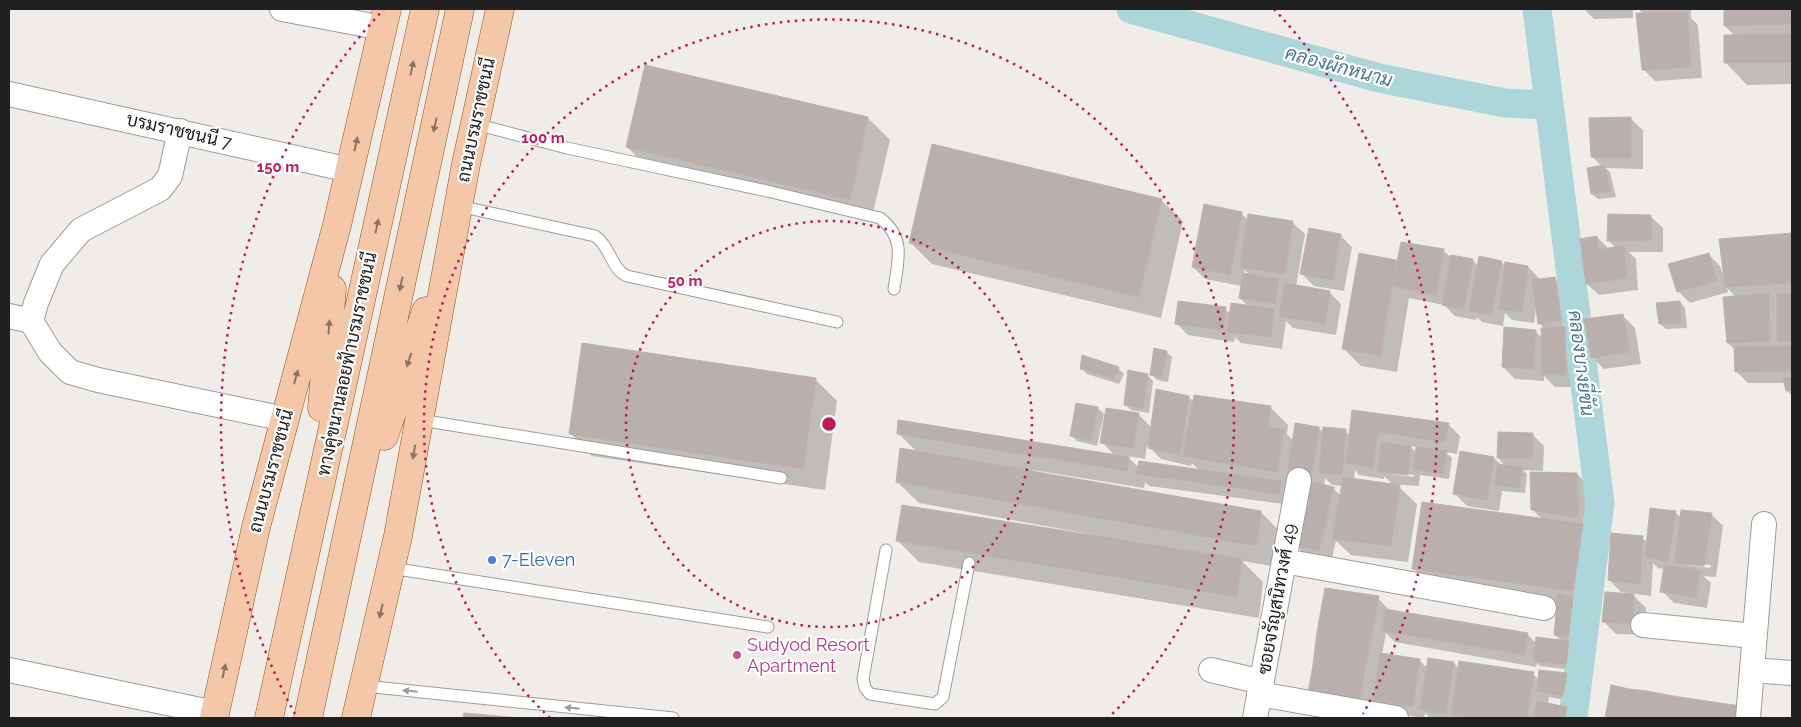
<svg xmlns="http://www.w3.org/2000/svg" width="1801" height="727" font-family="Raleway,Sarabun,sans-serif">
	<rect width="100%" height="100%" fill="#f0ece8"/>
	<path fill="#0003" fill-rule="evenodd" d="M1584 9H1633V18L1594 19Z
		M1638 9H1691V18L1698 25 1702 78 1655 81 1643 69 1644 14Z
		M1725 9H1792V84L1747 85 1726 63V36H1735L1725 26Z
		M868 118 890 140 871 221 649 169 627 147Z
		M1631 119 1643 130V169L1606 168 1610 172 1616 197 1598 199 1592 194 1602 166 1592 157Z
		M1161 200 1183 221 1161 318 932 264 910 242Z
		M1241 213 1248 220 1249 215 1293 223 1305 234 1296 286 1329 292 1341 304 1336 335 1293 328 1286 321 1282 349 1241 343 1235 337 1234 342 1188 335 1177 324 1225 309 1231 314 1249 307 1240 298 1242 286 1205 279 1193 267ZM1244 270 1250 275 1244 274Z
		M1651 217 1663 228V252H1629L1636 259 1638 290 1599 295 1587 284 1597 237 1609 249 1616 248 1608 240Z
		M1340 235 1352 247 1344 291 1314 286 1302 274Z
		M1792 235V396L1787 390 1785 383H1748L1736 371V351L1728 343 1736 297 1727 288 1728 292 1690 303 1678 291 1708 254 1720 266 1724 277H1725L1721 240Z
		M1444 251 1452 258 1473 260 1478 266 1501 262 1506 266 1528 267 1540 279 1539 281 1554 278 1566 290 1572 332H1568L1576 340 1577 387H1555L1544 376V381L1515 379 1503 367 1535 331 1543 339 1545 329 1539 323 1536 308 1534 323 1512 320 1505 313 1503 326 1482 322 1477 317 1476 320 1455 316 1444 305 1409 298 1397 372 1361 366 1343 348 1396 261 1398 263Z
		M1680 302 1685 308 1687 328 1666 329 1660 324Z
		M1623 316 1635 328 1641 364 1604 369 1592 357Z
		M1166 352 1172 357 1168 382 1157 380 1151 374Z
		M1082 368H1118L1124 374 1119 384 1087 374Z
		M1147 375 1153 381 1149 413 1131 410 1125 404Z
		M815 379 837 401 825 490 592 456 571 434Z
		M1189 397 1194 402 1271 408 1288 425 1287 434 1293 441 1319 428 1324 433 1345 430 1350 436 1353 412 1448 424 1460 436 1457 454 1445 452 1452 458 1449 479 1420 475 1419 486 1392 484 1384 476V479L1359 475 1355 470 1354 480 1399 487 1417 504 1408 562 1351 555 1336 541 1331 562 1306 556 1295 544 1294 489 1285 487 1292 494 1291 505 1149 486 1145 482 1144 488 1033 470V472L1261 512 1282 534 1278 567 1242 561 1263 582 1259 618 919 562 897 540 1084 535V533L919 503 897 482 917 452 899 434 1115 456 1102 442 1138 414 1152 428ZM1147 445 1161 459 1191 466 1192 463 1199 470 1139 468 1127 456 1145 459ZM1410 446 1417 447V453ZM1391 472 1414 475V477L1391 474ZM1325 478 1332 485 1343 486 1341 496 1333 488 1324 486Z
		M1077 404 1098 408 1104 414 1097 446 1077 441 1071 435Z
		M1532 434 1544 446 1543 471 1523 470 1527 474 1525 493 1502 491 1499 511 1467 506 1455 494 1494 458 1502 466 1506 467 1498 458Z
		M1577 474 1589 486 1590 529 1585 528 1604 547 1595 612 1577 610 1573 642H1568L1574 648 1572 670 1540 666 1537 663 1536 667 1395 642 1386 633 1382 654 1419 660 1427 668 1454 663 1459 669 1533 674 1539 680 1566 674 1572 680 1569 701 1549 697 1548 704 1567 708 1577 718H1430L1425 713 1424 718 1386 712 1374 700 1370 718 1320 710 1378 598 1390 611 1527 634 1536 643 1562 641 1555 635 1558 607 1435 591 1414 569 1543 520 1532 509Z
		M1675 512 1681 518 1711 514 1723 526 1716 577 1703 576 1711 583 1707 608 1674 603 1662 591 1665 569 1658 568 1653 563 1651 596 1621 592 1609 580 1642 538 1648 543ZM1688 563 1711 565 1710 568 1688 565Z
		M1634 596 1646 608 1644 635 1616 634 1604 622Z
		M1612 687 1755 718H1606Z"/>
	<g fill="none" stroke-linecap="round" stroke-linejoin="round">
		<path stroke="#acd6d9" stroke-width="29" d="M1131 9 1379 78 1505 103 1549 105
			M1537 9 1600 503 1573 718"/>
	</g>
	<path fill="#b9b0ad" stroke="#c0b1ab" d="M1724 9H1792V24L1724 26Z
		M1687 12 1691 67 1642 70 1636 13Z
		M1792 34V62L1724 63V35Z
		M645 65 868 117 850 200 626 147Z
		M1631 117V158L1591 157 1589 118Z
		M932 144 1162 199 1139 297 909 243Z
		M1604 165 1611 191 1591 194 1587 168Z
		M1204 204 1242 212 1230 275 1192 267Z
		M1248 214 1293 221 1285 274 1240 267Z
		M1608 214 1651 215 1652 240 1607 241Z
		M1309 228 1341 234 1333 280 1300 274Z
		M1792 233V283L1725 287 1719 239Z
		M1597 236 1598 250 1624 245 1627 278 1586 284 1580 239Z
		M1401 242 1444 249 1436 295 1392 286Z
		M1359 253 1396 260 1380 356 1342 349Z
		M1709 253 1717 281 1677 292 1668 264Z
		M1451 255 1473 259 1464 309 1442 305Z
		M1479 256 1502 261 1491 315 1469 311Z
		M1505 262 1528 266 1522 312 1499 309Z
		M1243 273 1279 279 1275 304 1239 298Z
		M1555 277 1561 320 1538 324 1532 280Z
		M1285 283 1330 291 1325 324 1279 316Z
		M1769 293 1770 341 1727 343 1723 297Z
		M1777 293H1792V341H1777Z
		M1178 301 1226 307 1223 330 1175 324Z
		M1680 301 1681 323 1659 324 1656 303Z
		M1231 303 1274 309 1271 337 1227 332Z
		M1623 314 1630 352 1591 358 1584 319Z
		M1504 327 1536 330 1533 369 1502 367Z
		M1565 327 1566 375H1542L1541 328Z
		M582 343 816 378 803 469 569 434Z
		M1734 346H1792V371L1735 372Z
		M1154 348 1167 351 1162 377 1150 375Z
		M1082 355 1119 367 1114 379 1080 369Z
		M1128 370 1148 374 1143 408 1124 405Z
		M1792 377V390L1786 391 1783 378Z
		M1156 389 1189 396 1180 455 1148 448Z
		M1194 395 1271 406 1268 427 1284 429 1277 472 1183 456Z
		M1076 403 1098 407 1091 441 1070 436Z
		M1106 408 1139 413 1133 448 1100 443Z
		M1352 410 1449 423 1445 442 1378 432 1372 468 1346 463Z
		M898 420 1129 457 1127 471 897 434Z
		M1295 423 1319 427 1312 474 1288 470Z
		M1323 427 1346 429 1342 475 1319 473Z
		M1498 432 1533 433 1532 459 1497 458Z
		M1381 442 1411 446 1408 475 1378 472Z
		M1416 447 1447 451 1443 474 1413 470Z
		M900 448 1261 511 1257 546 896 482Z
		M1460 451 1494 457 1487 500 1453 494Z
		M1139 461 1281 481 1280 494 1136 474Z
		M1497 464 1522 467 1520 488 1495 485Z
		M1530 472 1577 473 1579 518 1531 510Z
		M1343 477 1400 485 1391 546 1332 539Z
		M1308 481 1334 487 1319 551 1293 545Z
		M1422 502 1583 524 1573 591 1412 569Z
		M902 505 1242 559 1237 597 896 541Z
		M1650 508 1676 511 1668 562 1645 557Z
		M1681 510 1712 513 1704 566 1675 563Z
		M1611 533 1643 536 1640 584 1608 580Z
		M1664 565 1700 570 1696 597 1660 592Z
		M1325 588 1379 596 1370 643 1317 632Z
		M1605 592 1634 594 1633 624 1602 622Z
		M1558 593 1573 598 1568 637 1554 635Z
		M1385 609 1528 633 1524 655 1382 631Z
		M1317 632 1370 643 1364 673 1313 665Z
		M1536 637 1569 641 1566 665 1533 661Z
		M1380 653 1420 659 1413 707 1373 700Z
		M1428 658 1454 662 1446 714 1420 710Z
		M1459 661 1534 672 1527 718H1475L1451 714Z
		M1313 665 1364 673 1359 708 1307 699Z
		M1539 670 1567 673 1563 696 1537 691Z
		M1611 685 1629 689 1624 718H1605Z
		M1629 689 1647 691 1642 718H1624Z
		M1647 691 1667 695 1663 718H1642Z
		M1667 695 1686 698 1683 718H1663Z
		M1686 698 1707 701 1704 718H1683Z
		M1537 701 1567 707 1565 718H1534Z
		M1707 701 1726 704 1724 718H1704Z
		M1726 704 1744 706 1743 718H1724Z
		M464 713 520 718H463Z"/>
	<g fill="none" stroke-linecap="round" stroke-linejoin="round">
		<defs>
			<path id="service" d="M475 124 567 148 767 191 880 218C906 238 898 260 894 289
				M459 206 595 236C610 246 612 270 627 276L837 322
				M420 420 781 478
				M886 550 863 679 865 688 870 694 935 704 943 697 969 563
				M391 568 768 627
				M364 686 673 718"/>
			<path id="minor" d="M282 9 383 28
				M9 94 350 170
				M180 131 170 176 160 189 81 230 52 264 36 303 31 321 50 352 70 372 98 380 285 419
				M9 316 31 321
				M1284 561 1544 608
				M1643 625 1755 636
				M9 670 215 713
				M1211 670 1262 682
				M1752 670 1792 673
				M1259 694 1396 718
				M1255 718 1299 480
				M1748 718 1764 524"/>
			<path id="primary" d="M322 408 332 289
				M384 436 426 311
				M214 718 256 527 337 225 387 9
				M269 718 425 9
				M308 718 460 9
				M356 718 398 536 466 164 500 9"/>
		</defs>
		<use href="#service" stroke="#9d9d9d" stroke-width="13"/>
		<use href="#minor" stroke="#9d9d9d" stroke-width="26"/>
		<use href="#primary" stroke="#8e500e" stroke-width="29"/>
		<use href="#service" stroke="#fff" stroke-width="11"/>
		<use href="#minor" stroke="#fff" stroke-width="24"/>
		<use href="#primary" stroke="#f4c7a9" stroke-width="28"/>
	</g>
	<defs><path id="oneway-solid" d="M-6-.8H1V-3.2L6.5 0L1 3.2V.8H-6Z" transform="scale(1.25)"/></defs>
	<g fill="#8a7464">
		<use href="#oneway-solid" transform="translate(412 68) rotate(-78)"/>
		<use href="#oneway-solid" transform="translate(435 125) rotate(102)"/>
		<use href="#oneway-solid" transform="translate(356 144) rotate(-77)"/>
		<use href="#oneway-solid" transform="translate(377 226) rotate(-78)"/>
		<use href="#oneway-solid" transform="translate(401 284) rotate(102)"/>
		<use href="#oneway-solid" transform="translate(329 327) rotate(-86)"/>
		<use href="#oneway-solid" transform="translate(409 360) rotate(109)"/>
		<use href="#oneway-solid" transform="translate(296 377) rotate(-75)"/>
		<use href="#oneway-solid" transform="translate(414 452) rotate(100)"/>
		<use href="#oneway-solid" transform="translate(381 611) rotate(103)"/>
		<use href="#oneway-solid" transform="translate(224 671) rotate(-78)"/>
	</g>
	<g fill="#9b9b9b">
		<use href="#oneway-solid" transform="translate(410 691) rotate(-174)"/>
		<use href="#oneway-solid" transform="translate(572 708) rotate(-174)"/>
	</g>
	<g fill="none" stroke="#c2185b" stroke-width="2.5" stroke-dasharray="2.5 5">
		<circle cx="829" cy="424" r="203"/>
		<path d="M550 718A405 405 0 1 1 1108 718"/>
		<path d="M295 714A608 608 0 0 1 384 9M1274 9A608 608 0 0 1 1363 714"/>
	</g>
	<circle fill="#3f7fe0" stroke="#fff" stroke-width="2" cx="492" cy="560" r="5"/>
	<circle fill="#d1479c" stroke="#fff" stroke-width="2" cx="737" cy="655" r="5"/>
	<g text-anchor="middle" stroke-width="4.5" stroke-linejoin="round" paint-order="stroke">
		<g font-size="18" fill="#202020" stroke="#fff">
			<text transform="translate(476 120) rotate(-78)" y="6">ถนนบรมราชชนนี</text>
			<text transform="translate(179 131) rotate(13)" y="6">บรมราชชนนี 7</text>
			<text transform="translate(347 364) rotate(-78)" y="6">ทางคู่ขนานลอยฟ้าบรมราชชนนี</text>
			<text transform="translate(271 471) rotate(-75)" y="6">ถนนบรมราชชนนี</text>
			<text transform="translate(1277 599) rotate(-80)" y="6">ซอยจรัญสนิทวงศ์ 49</text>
		</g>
		<g font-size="18" fill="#366cbe" stroke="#fff" text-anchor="start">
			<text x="502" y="566">7-Eleven</text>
		</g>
		<g font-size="18" fill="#b23c85" stroke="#fff" text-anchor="start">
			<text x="747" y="651">Sudyod Resort<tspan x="747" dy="21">Apartment</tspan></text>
		</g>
		<g font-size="19" font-style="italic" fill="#4b7991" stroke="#fff">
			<text transform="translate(1339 66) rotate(15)" y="7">คลองผักหนาม</text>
			<text transform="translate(1582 363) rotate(83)" y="7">คลองบางยี่ขัน</text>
		</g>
	</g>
	<circle cx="829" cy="424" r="8" fill="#c2185b" stroke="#fff" stroke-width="2.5"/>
	<g font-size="15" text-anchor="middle" font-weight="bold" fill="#c2185b" stroke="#fff" stroke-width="4.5" stroke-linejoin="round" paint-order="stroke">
		<text x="543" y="143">100 m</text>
		<text x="278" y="172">150 m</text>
		<text x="685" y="286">50 m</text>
	</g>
	<rect width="1801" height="727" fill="none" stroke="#202020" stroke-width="20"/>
</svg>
